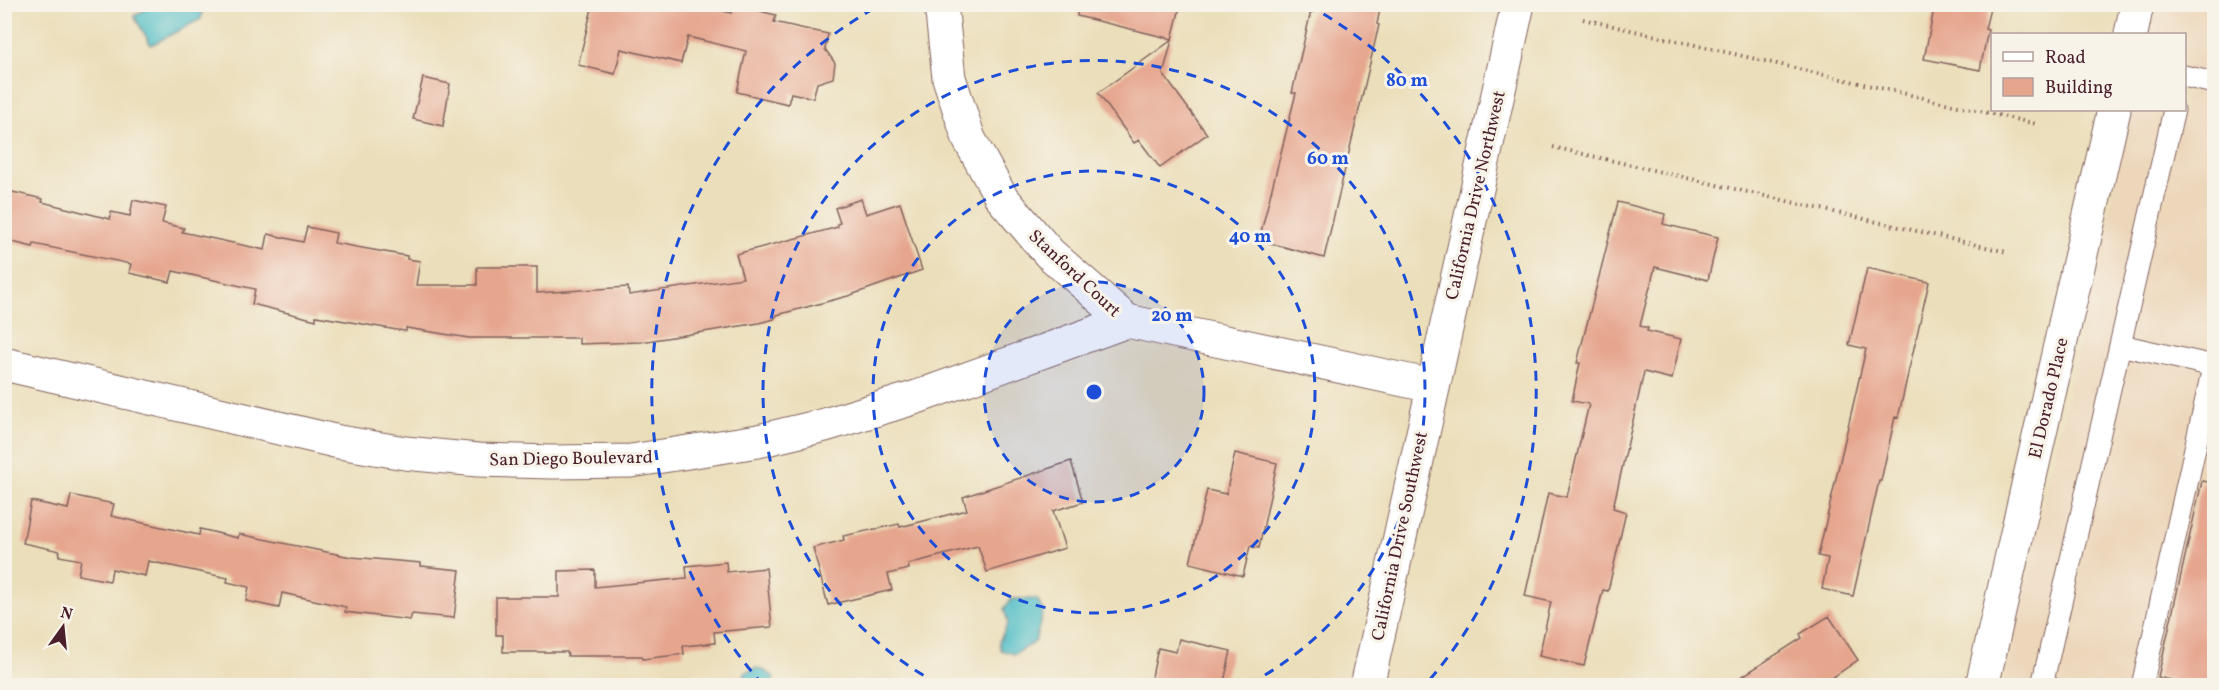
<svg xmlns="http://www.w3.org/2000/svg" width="2219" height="690" font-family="Vollkorn,serif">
	<rect width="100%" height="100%" fill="#f7f3e8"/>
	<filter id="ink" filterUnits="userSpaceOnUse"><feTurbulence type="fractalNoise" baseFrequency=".0167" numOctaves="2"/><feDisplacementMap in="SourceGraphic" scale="12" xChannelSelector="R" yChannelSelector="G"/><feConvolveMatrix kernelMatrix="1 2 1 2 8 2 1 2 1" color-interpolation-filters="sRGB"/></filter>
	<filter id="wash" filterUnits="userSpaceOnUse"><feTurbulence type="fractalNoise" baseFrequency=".008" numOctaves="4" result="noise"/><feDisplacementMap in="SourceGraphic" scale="24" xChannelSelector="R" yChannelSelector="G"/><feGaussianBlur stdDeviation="1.35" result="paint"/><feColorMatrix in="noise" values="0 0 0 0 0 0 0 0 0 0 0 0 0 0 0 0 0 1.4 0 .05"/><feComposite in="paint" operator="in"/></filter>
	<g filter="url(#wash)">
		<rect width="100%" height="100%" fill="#ebdeba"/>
		<path fill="#edd7bb" d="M2156 5H2214V685L2003 686 2132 110H2184V34H2149Z"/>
		<path fill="#50bec6" stroke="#4d6e78" stroke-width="1.5" d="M155 4H204V5L201 19 151 45 134 16Z
			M1012 599H1037L1043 611 1035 642 1014 654 1001 650 999 642 1008 623 1004 608Z
			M756 668 765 671 773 676 774 685H739L746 672Z"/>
		<g id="blocks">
			<path fill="#e6a68e" d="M593 4H695L731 13 733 5 776 15 774 22 828 34 825 49 835 63 833 78 817 83 813 98 791 93 788 104 737 92 746 51 688 37 681 63 621 49 615 74 578 65Z
				M1078 4H1181L1172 39 1077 16Z
				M1315 4H1381L1377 24 1379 25 1324 258 1259 240 1296 93H1292L1311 11 1313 12Z
				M1935 4H1991L1985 29 1988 30 1980 70 1924 59Z
				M1172 40 1163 74 1207 134 1160 168 1139 140 1134 143 1098 93Z
				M423 78 450 84 443 126 413 119Z
				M4 190 43 199 42 202 110 219 111 212 130 216 133 200 166 207 162 223 184 228 182 232 265 250 268 234 303 242 307 227 336 233 334 243 407 256V259L420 261 416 285H477V267H537V293L628 287 629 295 743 278 736 254 838 227 837 224 840 223 835 208 861 199 866 214 900 203 922 270 848 296 777 315 774 319 759 323 641 342 579 344V338H469L406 328V331L397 330 316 316V320L252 304 255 289 173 271 170 282 129 273 131 264 34 244 33 247 4 240Z
				M1618 202 1665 214 1663 224 1718 237 1708 280 1655 267 1640 326 1648 328 1647 331 1681 339 1672 379 1644 372 1613 508 1626 512 1608 591 1603 590 1584 666 1539 656 1551 602 1525 596 1548 493 1567 497 1589 404 1572 401 1580 363H1577Z
				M1867 268 1929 282 1898 418 1895 417 1881 481H1879L1853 596 1822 589 1828 558 1818 556 1866 349 1849 345Z
				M1235 453 1277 463 1259 548 1250 546 1243 576 1190 563 1207 490 1226 494Z
				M1071 461 1083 502 1053 511 1065 548 987 572 978 546 908 564 909 569 888 574 892 590 828 605 813 548 844 540 843 536 899 524 900 527 967 510 963 497Z
				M2202 481 2214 483V686H2196L2158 677Z
				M71 495 114 504 111 516 199 535 200 529 238 538 239 534 351 557 421 563V566L460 570 454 618 412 614 410 620 345 612 346 607 282 593 279 608 246 601 249 587 227 582 228 578 148 561 145 576 112 569 110 581 78 575 81 560 59 556 60 551 23 543 31 501 68 509Z
				M726 562 727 572 766 568 772 627 714 632 715 643 683 646 684 654 643 659 642 656H568L567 652H503V635H496V597H559V571L595 570V587L687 578 686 566Z
				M1829 616 1858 660 1820 686H1727L1802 638 1800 634Z
				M1179 639 1231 651 1223 686H1150L1158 648 1176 652Z"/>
		</g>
	</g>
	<g filter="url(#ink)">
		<use href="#blocks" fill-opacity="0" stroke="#82625d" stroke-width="1.5"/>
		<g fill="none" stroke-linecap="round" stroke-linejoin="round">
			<defs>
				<path id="service" d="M2184 76 2214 83
					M2120 345 2214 366
					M2049 686 2043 681 2174 110
					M2142 686 2214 363"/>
				<path id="minor" d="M941 4 949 78 969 139 1001 197 1049 253 1127 321 1432 386
					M2131 34 2137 4
					M4 364 339 442 405 453 478 460 552 462 631 461 758 441 825 425 917 397 1127 321
					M1367 686 1518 4
					M1982 686 2114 110"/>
			</defs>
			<use href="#service" stroke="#82625d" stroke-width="23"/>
			<use href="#minor" stroke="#82625d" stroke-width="35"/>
			<path stroke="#82625d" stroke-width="4" stroke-dasharray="1.5 4.5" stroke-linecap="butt" d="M1583 19 2036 124
				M1553 147 2007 252"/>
			<use href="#service" stroke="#fff" stroke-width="21"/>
			<use href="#minor" stroke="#fff" stroke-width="33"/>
		</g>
	</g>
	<circle cx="1094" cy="392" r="110" fill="#1d4ed8" fill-opacity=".12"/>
	<g fill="none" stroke="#1d4ed8" stroke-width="3" stroke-dasharray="10 8">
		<circle cx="1094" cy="392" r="110"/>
		<circle cx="1094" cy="392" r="221"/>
		<path d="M939 684A331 331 0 1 1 1249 684"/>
		<path d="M763 685A442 442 0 0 1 880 5M1308 5A442 442 0 0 1 1425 685"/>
	</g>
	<g text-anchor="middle" stroke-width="6" stroke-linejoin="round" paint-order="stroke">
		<g font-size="18" fill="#4a1f2b" stroke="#f7f3e8">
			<text transform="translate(1475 195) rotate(-77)" y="6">California Drive Northwest</text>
			<text transform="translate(1075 273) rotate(43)" y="6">Stanford Court</text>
			<text transform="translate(2048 398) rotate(-77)" y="6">El Dorado Place</text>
			<text transform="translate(571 458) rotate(-1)" y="6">San Diego Boulevard</text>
			<text transform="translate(1399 536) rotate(-78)" y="6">California Drive Southwest</text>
		</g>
	</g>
	<circle cx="1094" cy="392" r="9" fill="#1d4ed8" stroke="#f7f3e8" stroke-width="3"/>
	<g font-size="18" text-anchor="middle" font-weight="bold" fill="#1d4ed8" stroke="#f7f3e8" stroke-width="6" stroke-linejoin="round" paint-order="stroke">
		<text x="1407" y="86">80 m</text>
		<text x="1328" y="164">60 m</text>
		<text x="1250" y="242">40 m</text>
		<text x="1172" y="321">20 m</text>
	</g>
	<rect width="2219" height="690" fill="none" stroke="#f7f3e8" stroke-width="24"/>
	<rect x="1991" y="33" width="195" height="78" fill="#f7f3e8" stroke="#b29e9c" stroke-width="1.5"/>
	<rect x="2003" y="52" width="30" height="9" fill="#ffffff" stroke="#b29e9c" stroke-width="1.5"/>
	<text x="2045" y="63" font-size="18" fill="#4a1f2b">Road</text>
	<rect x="2003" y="78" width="30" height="18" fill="#e6a68e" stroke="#b29e9c" stroke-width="1.5"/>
	<text x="2045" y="93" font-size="18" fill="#4a1f2b">Building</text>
	<g transform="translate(63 627) rotate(15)" stroke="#f7f3e8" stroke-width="4.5" paint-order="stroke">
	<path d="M0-4.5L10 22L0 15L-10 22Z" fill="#4a1f2b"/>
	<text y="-9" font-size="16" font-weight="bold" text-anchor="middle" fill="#4a1f2b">N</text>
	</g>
</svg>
